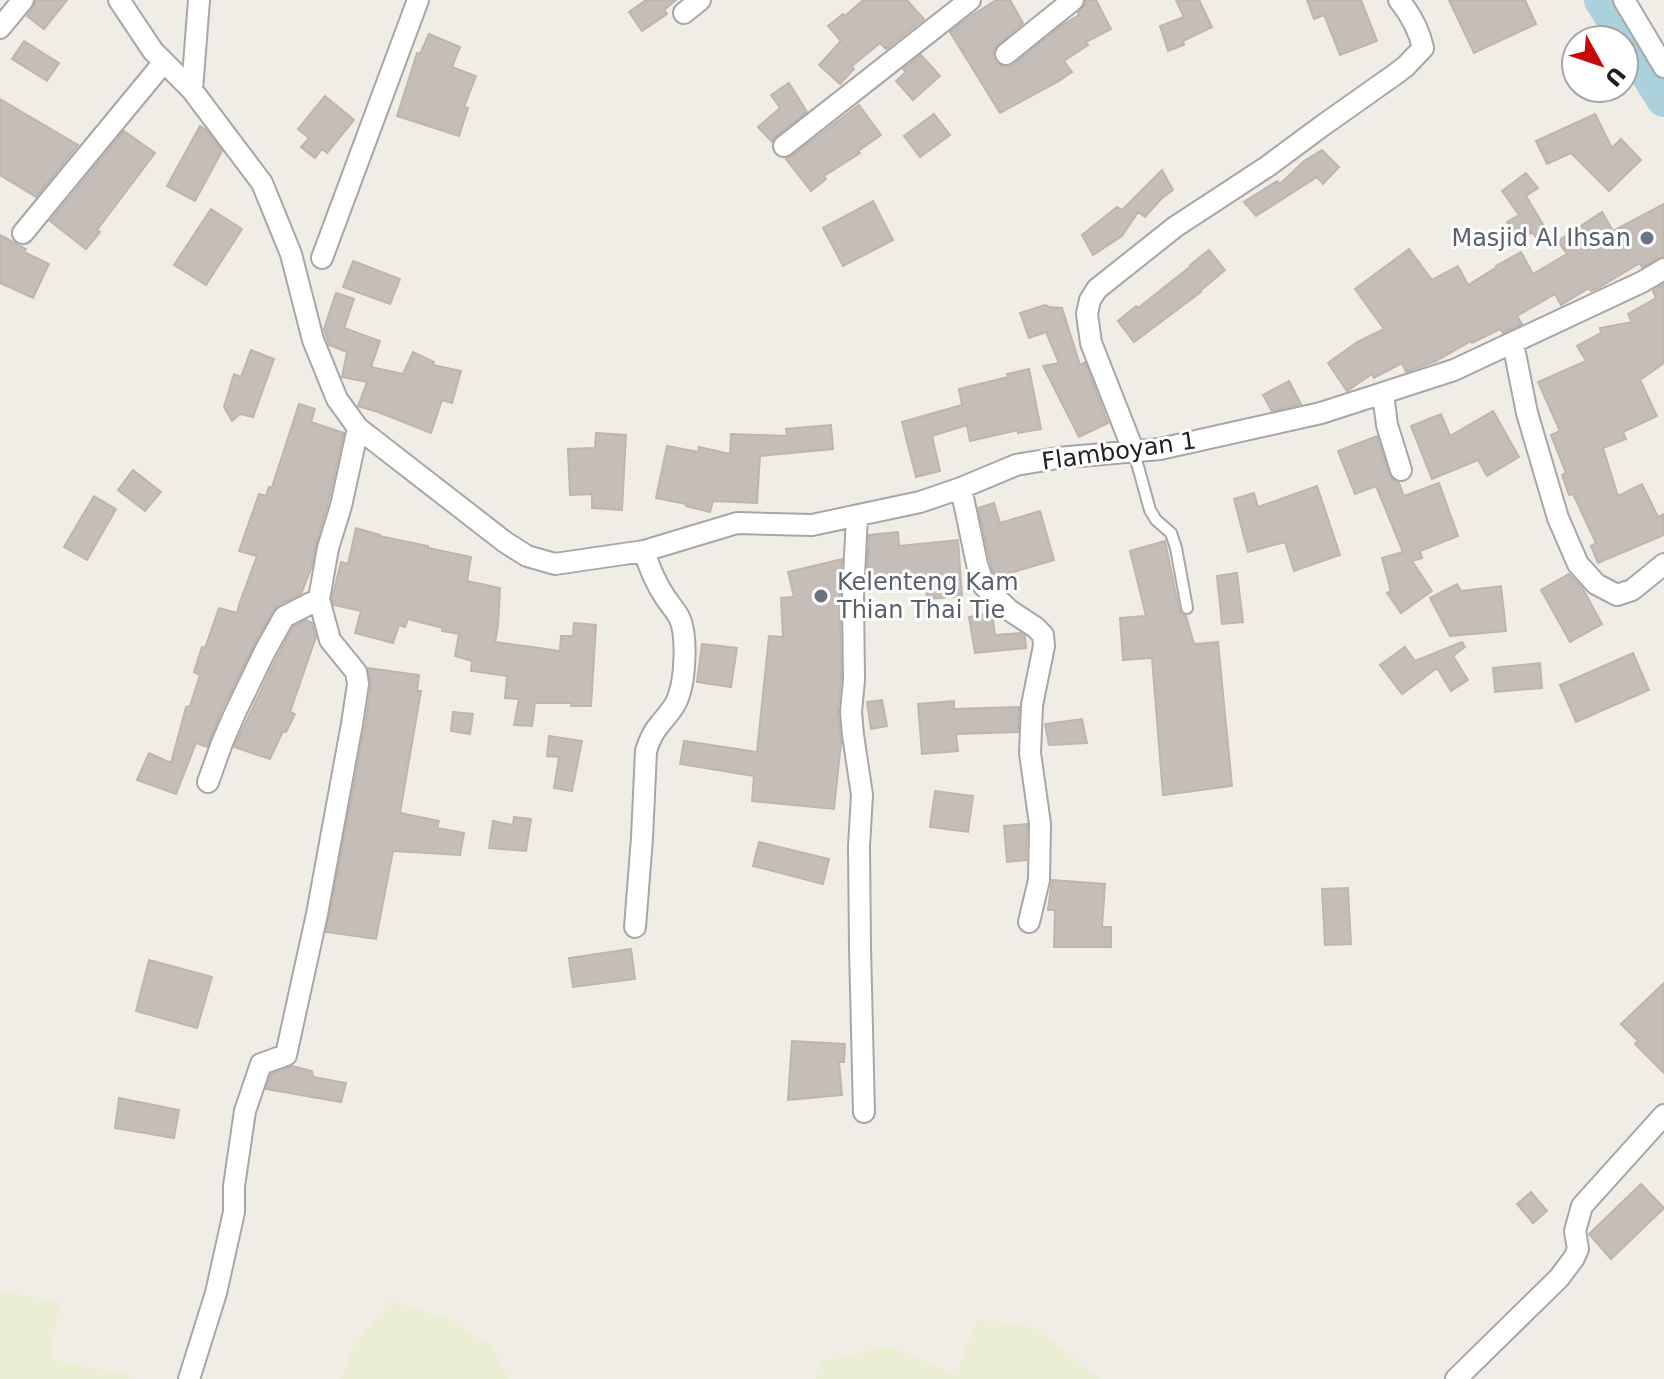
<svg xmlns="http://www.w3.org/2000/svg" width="1664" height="1379" font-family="'DejaVu Sans',sans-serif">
	<rect width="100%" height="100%" fill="#f0ede7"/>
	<path fill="#eceed4" d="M0 1290 60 1302 51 1360 131 1375 129 1379H0Z
		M390 1301 448 1318 490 1344 510 1379H341L353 1346Z
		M977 1319 1036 1328 1101 1379H815L819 1362 889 1346 956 1374Z"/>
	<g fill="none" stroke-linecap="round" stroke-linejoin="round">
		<path stroke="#aad1dc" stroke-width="36" d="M1602 0 1664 99"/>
	</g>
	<path fill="#c5bdb7" stroke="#c2b4aa" stroke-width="2" d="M36 0H67L44 29 27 16 33 8Z
		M646 0H676L664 10 667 14 642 31 629 12Z
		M863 0H907L924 19 886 49 880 43 852 66 854 69 840 84 819 65 841 41 828 26 843 14 845 16Z
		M996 0H1010L1023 23 994 49 993 57 996 63 1002 66 1009 67 1014 64 1062 25 1079 15 1078 13 1085 5 1086 0H1096L1111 29 1086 42 1088 45 1064 61 1072 72 1059 81 1000 113 950 32 971 16Z
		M1176 0H1199L1212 27 1183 41 1184 45 1168 51 1160 26 1184 17Z
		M1307 0H1361L1377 41 1340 55 1324 15 1314 19Z
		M1449 0H1525L1536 24 1474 53Z
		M429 34 460 47 452 67 476 76 464 107 468 108 459 136 397 116 417 53 420 54Z
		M24 41 59 63 47 81 12 59Z
		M921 55 940 76 913 100 896 81 906 72 903 69Z
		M789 83 807 112 776 136 772 142 758 127 780 108 771 95Z
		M325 96 354 120 327 153 322 149 315 158 301 147 309 138 298 129Z
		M0 99 78 145 36 197 0 175Z
		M859 105 881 135 858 151 860 153 824 176 826 179 811 191 786 159 792 156Z
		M934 114 950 135 920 157 904 136Z
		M1595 114 1612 148 1621 139 1641 160 1609 191 1571 153 1547 164 1536 141Z
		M200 126 205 129 222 151 195 201 167 186Z
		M124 131 155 153 97 230 100 232 86 249 50 221Z
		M1322 150 1339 167 1323 184 1317 177 1256 216 1244 202 1277 181 1280 184 1304 161Z
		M1162 170 1173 190 1162 198 1145 217 1138 212 1122 236 1093 255 1082 235 1117 207 1122 210Z
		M1526 173 1538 188 1526 196 1551 238 1541 244 1532 232 1518 241 1507 222 1519 215 1502 191Z
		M873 201 893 240 843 266 823 228Z
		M1664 204V256L1642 267 1640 263 1598 288 1591 291 1589 288 1561 305 1555 294 1517 316 1522 324 1503 333 1500 329 1472 343 1471 341 1436 361 1406 372 1402 363 1374 378 1372 374 1347 391 1328 363 1357 342 1384 329 1355 289 1409 249 1432 280 1458 266 1468 285 1497 267 1496 266 1521 252 1533 274 1567 254 1558 241 1602 212 1613 231Z
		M211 209 242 229 206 285 174 265Z
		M0 235 26 249 24 252 49 264 33 298 0 283Z
		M1209 250 1225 270 1200 291 1201 292 1134 342 1118 321 1136 306 1138 308 1191 266 1190 265Z
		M353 261 400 279 390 304 343 287Z
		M1664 284V363L1640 380 1657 416 1623 432 1626 439 1603 448 1618 496 1642 484 1658 517 1664 514V535L1598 563 1591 546 1596 543 1573 494 1569 495 1562 475 1566 473 1551 435 1560 431 1538 382 1586 361 1577 346 1601 333 1600 328 1632 322 1628 314 1656 298 1653 291Z
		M336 293 354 299 344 328 380 341 371 367 403 374 413 352 434 362 433 365 461 371 452 403 442 400 431 433 378 412 358 406 367 382 342 377 347 352 329 345 324 329Z
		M1045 305 1049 307 1062 308 1080 365 1085 362 1108 423 1079 437 1043 366 1059 363 1046 332 1029 338 1020 313Z
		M251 350 274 359 253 417 240 414 232 421 224 407 234 374 241 377Z
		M1029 369 1041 429 1018 433V430L970 441 967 425 932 436 940 471 916 477 902 422 962 405 959 389 1008 377 1007 374Z
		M1289 381 1301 404 1272 411 1263 395Z
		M299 404 315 409 311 422 344 433 328 503 316 544 312 566 301 594 278 605 273 611 254 645 223 707 207 747 196 743 176 794 137 780 149 753 171 763 186 707 190 706 200 675 194 672 202 647 205 648 219 608 237 613 240 602 257 556 239 551 259 494 266 496 269 487H272Z
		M1493 411 1519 457 1487 476 1478 460 1432 479 1411 426 1441 414 1450 436Z
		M831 425 833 449 760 456 757 503 713 501 710 512 686 506V504L656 498 667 446 698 452 699 447 730 454 731 434 787 436 786 429Z
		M596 433 626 435 622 510 592 508V494L570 495 568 449 595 448Z
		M1377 436 1389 474 1393 480 1399 483 1404 496 1439 483 1458 536 1420 551 1422 558 1412 561 1432 591 1401 613 1387 593 1391 591 1382 558 1403 552 1376 486 1355 494 1338 451Z
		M133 470 161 492 145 511 118 490Z
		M1317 486 1340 555 1294 571 1285 542 1248 552 1234 499 1254 493 1258 507Z
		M94 496 116 509 87 560 64 547Z
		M994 503 1000 523 1040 511 1054 560 1010 573 1014 583 1004 587 995 579 990 561 978 508Z
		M356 528 380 535 379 536 428 546V548L471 557 467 581 500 588 498 627 495 642 560 651 561 636H573L574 623 596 625 591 706H571L572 703H535L532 726 514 725 519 699 505 698 507 676 471 671 472 661 455 656 459 634 442 631 443 628 408 619 405 627 399 625 393 643 355 633 361 611 334 605 332 598 341 562 348 564Z
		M898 532 899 546 958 540 962 596 927 599 926 583 866 589 869 535Z
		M1165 541 1179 609 1181 614 1186 616 1194 644 1218 642 1232 786 1163 795 1152 658 1123 660 1120 618 1146 616 1130 551Z
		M842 559 840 596 841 679 838 711 841 743 834 809 752 801 754 776 680 764 684 741 757 752 769 636 783 637 781 598 794 597 788 572Z
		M1237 573 1243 622 1222 624 1217 576Z
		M1569 574 1583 589 1602 624 1570 642 1541 590Z
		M1457 584 1461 591 1501 586 1506 631 1450 636 1430 598Z
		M992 613 995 635 1021 633 1025 636 1026 648 975 653 969 617Z
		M306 620 312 623 316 637 290 712 295 714 286 732 283 731 270 759 234 747 277 657 293 627Z
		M1462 642 1465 647 1453 656 1468 680 1451 691 1437 668 1402 694 1380 665 1405 647 1415 661Z
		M702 644 737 648 731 687 697 682Z
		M1633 653 1649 690 1576 722 1560 685Z
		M1540 663 1542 688 1495 692 1493 668Z
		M368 668 419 675 417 691H421L400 813 439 821 437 828 464 833 460 855 393 851 376 939 326 932 365 726 371 686Z
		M882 700 887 726 871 729 867 702Z
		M954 701V709L1019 707 1018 732 956 734 958 751 922 754 918 704Z
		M453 712 473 714 470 734 451 731Z
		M1082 719 1087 743 1049 745 1045 724Z
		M549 736 582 741 572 791 554 788 559 757 547 756Z
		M935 791 973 796 968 832 930 827Z
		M514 817 531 819 526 851 489 848 493 821 513 825Z
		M1027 824 1026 860 1007 862 1004 826Z
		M759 842 829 859 823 884 753 866Z
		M1052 880 1105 884 1102 927H1111V947H1054L1055 910H1048Z
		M1348 888 1351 944 1325 945 1322 889Z
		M631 949 635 979 573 987 569 958Z
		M149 960 212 977 197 1028 136 1011Z
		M1664 983V1073L1635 1044 1638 1041 1621 1024Z
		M792 1041 845 1044 844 1062H839L842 1095 788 1100Z
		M292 1066 312 1071 313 1077 346 1083 341 1102 266 1089 271 1074Z
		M119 1098 179 1110 174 1138 115 1128Z
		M1641 1184 1664 1208 1611 1259 1589 1234Z
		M1531 1192 1547 1211 1533 1223 1517 1204Z"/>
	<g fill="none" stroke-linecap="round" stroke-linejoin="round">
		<defs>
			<path id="service" d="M1134 452 1150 510 1156 520 1171 533 1176 548 1187 608"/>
			<path id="minor" d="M119 0 153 51 192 90 262 183 291 254 313 340 337 399 358 428 505 542 527 556 555 564 644 551 737 523 812 525 920 502 961 488 1016 465 1058 458 1160 449 1281 422 1321 413 1454 370 1642 282 1664 269
				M1624 0 1664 67
				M684 13 700 0
				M0 28 23 0
				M1006 54 1073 0
				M192 90 199 0
				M784 146 970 0
				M23 233 164 62
				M322 258 418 0
				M1513 343 1527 413 1558 518 1578 564 1596 584 1617 595 1632 590 1664 564
				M1383 394 1387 425 1401 470
				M1134 452 1091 343 1087 314 1090 300 1097 289 1175 227 1268 166 1322 126 1397 73 1406 66 1423 48C1419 29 1411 15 1399 0
				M961 488 977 564 984 586 1009 610 1035 627 1043 635 1044 646 1032 705 1030 753 1040 824 1039 880 1029 922
				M857 516 853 596 854 680 851 712 853 735 862 795 859 846 860 947 864 1112
				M208 782 222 743 235 713 265 651 284 617 319 599
				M635 927 642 838 646 751C649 741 653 732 660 724 667 715 674 709 678 698 685 680 688 635 679 617 675 610 669 603 665 597 655 582 649 567 644 551
				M189 1379 216 1293 234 1212V1186L245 1111 261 1064 286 1055 317 914 352 724 358 684 356 672 330 640 319 599 328 548 341 506 358 428
				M1456 1379 1559 1278 1574 1258 1578 1249 1575 1231 1582 1206 1664 1115"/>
		</defs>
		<use href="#service" stroke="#a7a7a7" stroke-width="14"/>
		<use href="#minor" stroke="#a7a7a7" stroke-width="24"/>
		<use href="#service" stroke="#fff" stroke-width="10"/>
		<use href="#minor" stroke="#fff" stroke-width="20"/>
	</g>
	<g fill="#6b7280" stroke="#fff" stroke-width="3">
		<circle cx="1647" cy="238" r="8"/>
		<circle cx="821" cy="596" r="8"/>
	</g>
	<g text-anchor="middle" stroke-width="6" stroke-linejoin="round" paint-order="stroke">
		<g font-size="24" fill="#5b616d" stroke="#fff" text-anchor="end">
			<text x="1631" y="246">Masjid Al Ihsan</text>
			<text x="837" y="590" text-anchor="start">Kelenteng Kam<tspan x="837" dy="28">Thian Thai Tie</tspan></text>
		</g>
		<g font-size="24" fill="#202020" stroke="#fff">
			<text transform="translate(1119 451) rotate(-8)" y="8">Flamboyan 1</text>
		</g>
	</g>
	<g transform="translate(1600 64) rotate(130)"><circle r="38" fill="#ffffff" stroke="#a6a6a6" stroke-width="2"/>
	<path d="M0-6L14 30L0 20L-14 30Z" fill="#c90808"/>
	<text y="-12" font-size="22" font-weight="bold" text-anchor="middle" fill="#202020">U</text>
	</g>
</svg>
